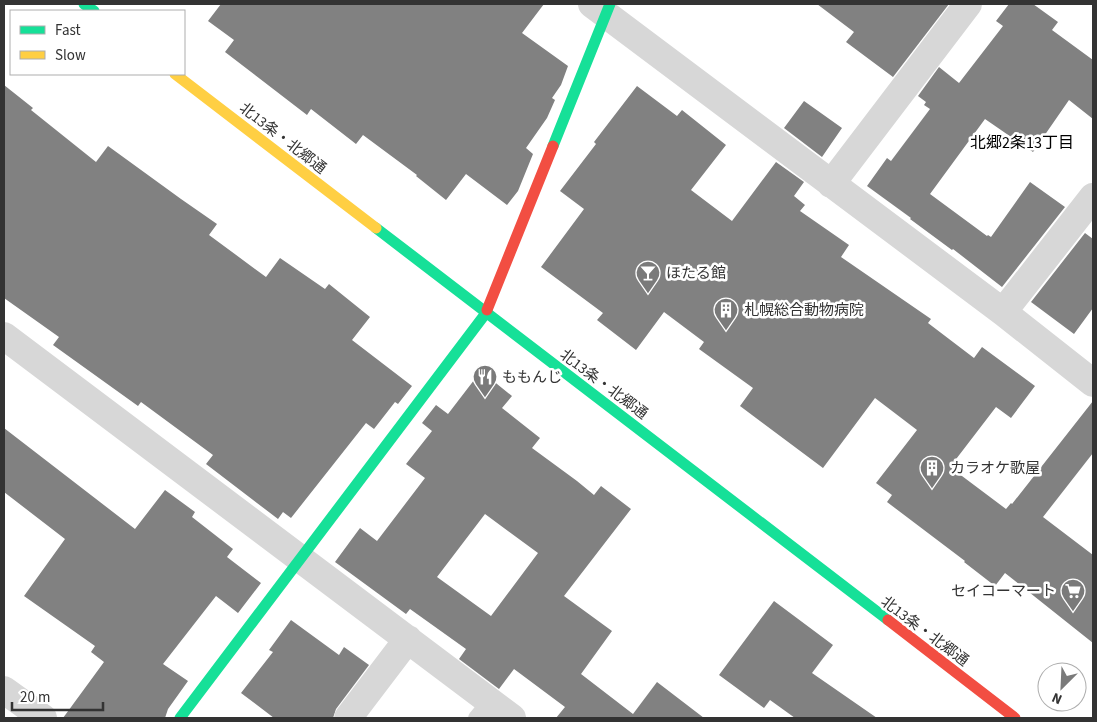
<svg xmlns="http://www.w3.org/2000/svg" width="1097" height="722" font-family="'Source Sans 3','Noto Sans JP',sans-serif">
	<rect width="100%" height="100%" fill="#fff"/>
	<path fill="#818181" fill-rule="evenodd" d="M221 4H544L522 33 568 66 561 85 552 98 555 100 547 118 526 148 533 154 518 191 507 205 466 174 446 200 416 176 417 175 363 135 356 144 311 109 307 115 225 52 234 40 208 21Z
		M817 4H949L893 77 846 42 854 32Z
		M1009 4H1033L1058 22 1052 30 1093 60V119L1069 100 1033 152 985 119 930 194 987 236 988 235 991 237 1030 182 1065 207 1002 287 953 249 952 250 910 219 911 218 867 186 887 158 891 161 930 109 924 105 926 102 918 96 939 67 959 83 1003 26 996 21Z
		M4 85 33 108 31 110 96 162 108 146 181 199 217 224 209 235 266 277 280 258 325 289 329 284 370 317 352 340 412 386 398 404 395 402 374 429 366 423 291 518 283 512 278 519 206 464 213 455 141 402 138 406 53 345 59 337 4 298Z
		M637 86 677 116 682 110 726 145 691 190 732 221 776 162 804 182 794 196 805 205 800 211 849 245 841 257 931 319 928 323 974 358 982 347 1035 386 1011 418 996 407 950 467 1006 509 1011 503 1012 504 1093 401V453L1043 517 1093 555V643L1005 573 995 586 964 562 965 561 887 502 892 495 876 483 917 430 875 398 823 468 740 406 753 388 699 349 704 342 664 312 636 350 597 320 603 313 541 267 584 209 560 191 596 144 594 142Z
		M804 101 842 128 822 157 784 128Z
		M1085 233 1093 239V308L1074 334 1031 302Z
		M481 371 512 396 502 408 540 438 532 448 577 481 594 495 601 486 631 509 564 596 612 631 581 674 633 714 657 682 704 718H556L565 707 514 669 499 689 459 659 466 649 410 609 406 614 335 562 360 528 377 541 425 478 406 464 432 431 422 423 436 405 448 414ZM485 514 538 553 491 616 437 577Z
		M4 428 135 529 165 490 195 512 192 517 233 549 227 557 261 583 238 613 216 596 163 664 188 681 168 709 165 718H63L104 662 91 652 95 646 24 596 65 539 4 492Z
		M774 601 833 645 812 673 877 718H795L770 700 764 708 719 675Z
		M291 620 339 655 344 647 369 665 336 709 333 718H274L241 693 273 652 269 650Z"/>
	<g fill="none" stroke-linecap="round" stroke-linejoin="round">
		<path stroke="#d7d7d7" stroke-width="16" d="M476 718 490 701"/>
		<path stroke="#d7d7d7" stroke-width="28" d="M592 4 1003 312 1093 383
			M831 184 968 4
			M1003 312 1093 197
			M4 336 512 718
			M4 690 43 718
			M348 718 408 639"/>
		<path stroke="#16e098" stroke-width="11" d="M84 4 94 11
			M553 146 610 4
			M376 228 888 620
			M180 718 486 313 487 310"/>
		<path stroke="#ffcf43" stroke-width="11" d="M175 74 376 228"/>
		<path stroke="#f24e42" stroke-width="11" d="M487 310 553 146
			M888 620 1015 718"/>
	</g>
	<defs>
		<symbol id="bar-pin" viewBox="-11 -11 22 30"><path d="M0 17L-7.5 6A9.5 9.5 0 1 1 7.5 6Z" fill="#7a7a7a" stroke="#fff"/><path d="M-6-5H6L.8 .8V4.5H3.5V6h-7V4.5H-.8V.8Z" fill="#fff"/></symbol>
		<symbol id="building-pin" viewBox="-11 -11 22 30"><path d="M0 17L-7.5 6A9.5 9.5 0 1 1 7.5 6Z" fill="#7a7a7a" stroke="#fff"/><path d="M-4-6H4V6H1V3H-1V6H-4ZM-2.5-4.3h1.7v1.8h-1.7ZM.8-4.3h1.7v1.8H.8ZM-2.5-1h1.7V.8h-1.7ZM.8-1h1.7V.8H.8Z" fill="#fff"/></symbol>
		<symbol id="restaurant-pin" viewBox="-11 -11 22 30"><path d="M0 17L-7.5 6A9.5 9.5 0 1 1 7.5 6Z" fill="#7a7a7a" stroke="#fff"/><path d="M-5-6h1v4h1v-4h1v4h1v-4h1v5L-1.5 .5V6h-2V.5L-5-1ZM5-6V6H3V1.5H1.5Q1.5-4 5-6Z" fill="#fff"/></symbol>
		<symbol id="supermarket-pin" viewBox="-11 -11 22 30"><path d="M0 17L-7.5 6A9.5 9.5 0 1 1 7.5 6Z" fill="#7a7a7a" stroke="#fff"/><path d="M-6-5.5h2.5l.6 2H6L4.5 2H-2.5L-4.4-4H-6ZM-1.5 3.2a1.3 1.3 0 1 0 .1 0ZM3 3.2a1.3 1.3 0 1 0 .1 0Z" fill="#fff"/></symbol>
	</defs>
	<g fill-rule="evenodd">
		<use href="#bar-pin" x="634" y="259" width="28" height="38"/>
		<use href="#building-pin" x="712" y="296" width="28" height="38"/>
		<use href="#restaurant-pin" x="471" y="363" width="28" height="38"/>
		<use href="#building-pin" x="918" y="454" width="28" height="38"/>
		<use href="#supermarket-pin" x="1059" y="577" width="28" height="38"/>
	</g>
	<g text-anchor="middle" stroke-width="5" stroke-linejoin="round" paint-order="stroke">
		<g font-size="15" fill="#333" stroke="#fff">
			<text transform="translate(283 138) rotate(38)" y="5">北13条・北郷通</text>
			<text transform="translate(604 384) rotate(37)" y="5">北13条・北郷通</text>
			<text transform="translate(925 631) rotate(37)" y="5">北13条・北郷通</text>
		</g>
		<g font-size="15" fill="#333" stroke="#fff" text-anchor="start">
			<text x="666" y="278">ほたる館</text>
			<text x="744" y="315">札幌総合動物病院</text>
			<text x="502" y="382">ももんじ</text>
			<text x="950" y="473">カラオケ歌屋</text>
			<text x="1056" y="596" text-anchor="end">セイコーマート</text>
		</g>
		<g font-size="16" fill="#000" stroke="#fff">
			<text x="1022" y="148">北郷2条13丁目</text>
		</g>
	</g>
	<rect width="1097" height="722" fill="none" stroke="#333333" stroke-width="10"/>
	<rect x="10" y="10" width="175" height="65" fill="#ffffff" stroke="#adadad"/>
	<rect x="20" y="26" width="25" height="8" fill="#16e098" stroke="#adadad"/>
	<text x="55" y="35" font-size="15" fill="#333333">Fast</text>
	<rect x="20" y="51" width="25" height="8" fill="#ffcf43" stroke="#adadad"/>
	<text x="55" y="60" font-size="15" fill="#333333">Slow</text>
	<g transform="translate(1062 687) rotate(204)"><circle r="24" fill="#ffffff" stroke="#adadad"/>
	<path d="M0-4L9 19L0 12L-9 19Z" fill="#7a7a7a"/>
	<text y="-8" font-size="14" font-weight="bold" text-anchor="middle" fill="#333333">N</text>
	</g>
	<path d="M12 702v8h91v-8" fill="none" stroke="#333333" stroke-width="2.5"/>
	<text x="20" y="702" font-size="15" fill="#333333" stroke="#ffffff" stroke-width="4" paint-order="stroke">20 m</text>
</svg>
